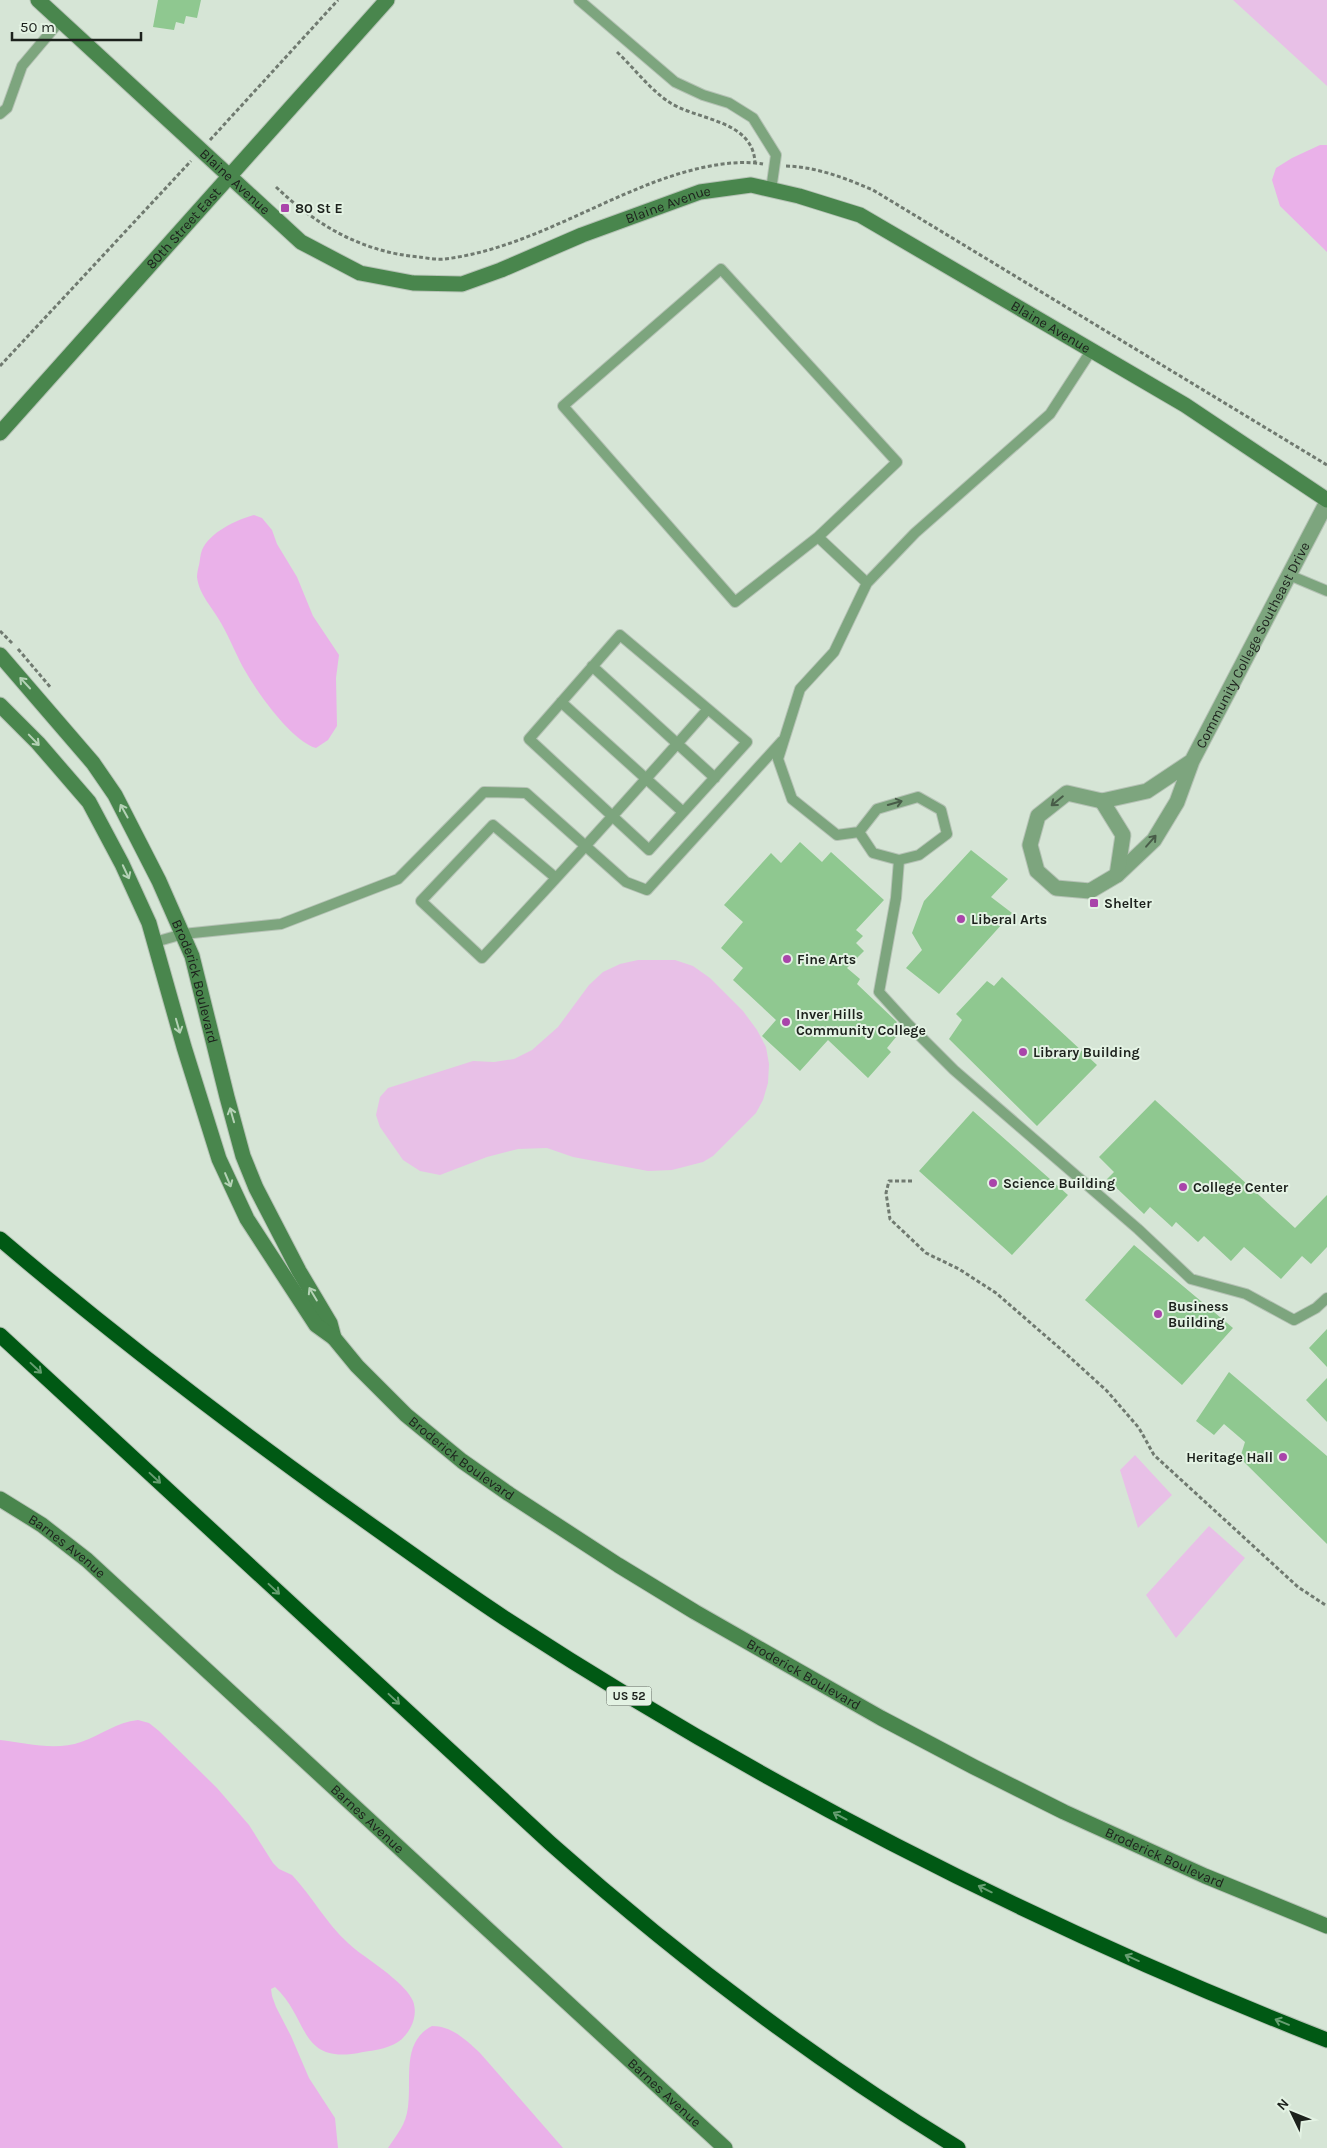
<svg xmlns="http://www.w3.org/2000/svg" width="1327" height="2148" font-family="Karla,sans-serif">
	<rect width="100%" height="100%" fill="#d6e5d6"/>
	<path fill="#e8c0e7" d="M1233 0H1327V86Z
		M638 960H675L693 966 710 978 743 1011 757 1030 766 1047 769 1064 768 1083 763 1100 756 1113 713 1156 703 1162 672 1170 648 1171 573 1157 547 1148 518 1149 487 1157 440 1175 420 1171 403 1160 380 1127 376 1115 380 1097 388 1088 473 1061 494 1062 514 1059 532 1050 558 1027 589 985 603 972 620 964Z
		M1135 1455 1172 1495 1138 1528 1120 1470Z
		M1209 1526 1245 1558 1176 1638 1146 1595Z"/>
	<path fill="#eab1e9" d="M1320 145H1327V252L1280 206 1272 180 1276 168 1292 158Z
		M254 515 262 518 272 530 277 544 297 577 313 616 339 655 336 678 337 726 328 740 316 748C292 741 260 696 247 674 237 658 231 640 221 623 213 608 199 595 197 577 197 573 198 569 199 565 200 561 200 555 202 550 210 532 236 520 254 515Z
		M138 1720 149 1723 159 1731 217 1788 249 1825 273 1863 279 1869 292 1875C312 1896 326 1923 348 1943 362 1956 379 1965 393 1978 400 1984 409 1992 413 2001 418 2015 412 2029 402 2039 392 2048 376 2050 363 2052 298 2066 310 2019 275 1987L271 1989 272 1996 276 2007 291 2036 309 2078 335 2118 338 2148H0V1740C25 1743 56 1751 81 1742 101 1735 117 1722 138 1720Z
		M432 2026C452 2026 466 2040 480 2053L563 2148H388C397 2134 406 2125 408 2107 412 2079 401 2042 432 2026Z"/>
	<path fill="#8fc890" d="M158 0H201L197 18 186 16 184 24 176 22 174 30 153 27Z
		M800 842 822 862 831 852 884 900 856 930 863 936 856 943 864 951 847 968 860 979 857 984 897 1022 889 1031 896 1037 887 1048 891 1052 868 1078 828 1040 800 1071 762 1036 776 1020 733 980 743 968 721 948 743 922 724 905 771 853 781 863Z
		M971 850 1008 879 991 897 1012 913 939 994 906 968 922 950 912 933 924 901Z
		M1002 977 1097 1065 1037 1126 949 1039 962 1020 956 1014 987 981 994 986Z
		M1155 1100 1295 1228 1327 1195V1247L1311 1264 1302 1256 1281 1279 1244 1247 1231 1261 1204 1236 1198 1242 1176 1222 1172 1227 1150 1207 1144 1214 1107 1179 1114 1172 1099 1157Z
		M973 1111 1068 1195 1012 1255 919 1171Z
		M1134 1245 1233 1328 1182 1385 1085 1300Z
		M1327 1329V1367L1309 1348Z
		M1229 1372 1327 1456V1544L1240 1458 1245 1442 1224 1424 1214 1435 1196 1421Z
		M1327 1378V1422L1306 1400Z"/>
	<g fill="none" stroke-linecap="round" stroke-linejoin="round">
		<defs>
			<path id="lane" d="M579 0 675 82 703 95 729 103 753 118 776 155 771 190
				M0 114 7 108 22 66 60 21
				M818 537 735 602 563 406 721 269 897 462 818 537 867 583
				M1289 575 1327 591
				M592 666 715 778
				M561 702 683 812
				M859 832 873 853 899 860 919 855 947 834 941 810 918 797 877 809 859 832 837 835 792 799 778 759 800 689 834 652 867 583 915 533 1050 414 1091 351
				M899 860 896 898 879 992 908 1024 954 1070 1138 1229 1191 1279 1246 1294 1294 1320 1316 1308 1327 1298
				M556 878 493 825 421 901 482 958C559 876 634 793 708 709L620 635 529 739 649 850 747 742 708 709
				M155 942 183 934 281 924 398 879 484 792 526 793 626 882 647 890 782 741"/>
			<g id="street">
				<path id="s1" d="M1192 761 1147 791 1102 801 1067 793 1038 816 1030 845 1037 871 1056 888 1090 891 1117 875 1154 840 1177 802 1192 761 1327 502"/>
				<path d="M1102 801 1123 835 1117 875"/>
			</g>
			<g id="secondary">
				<path id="s2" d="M38 0 301 242 360 273 413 283 462 284 501 270 582 235 700 192 751 185 799 196 860 215 1185 405 1327 500"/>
				<path id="s3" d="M0 433 387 0"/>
				<path id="s4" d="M0 655 93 763 115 795 159 881 192 956 227 1097 243 1156 256 1188 299 1271 330 1323 334 1338"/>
				<path id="s5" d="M0 705 38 743 89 802 122 864 149 923 184 1047 219 1159 247 1219 316 1325 334 1338 357 1366 406 1415 462 1461 509 1494 618 1565 695 1612 881 1718 974 1767 1064 1812 1205 1876 1327 1926"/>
				<path id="s6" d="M0 1499 42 1525 87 1560 725 2148"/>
			</g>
			<path id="highway" d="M0 1239C107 1330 219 1416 333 1498 391 1539 448 1581 506 1619 764 1787 1041 1928 1327 2040
				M0 1335 550 1843C679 1958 811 2058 958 2148"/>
		</defs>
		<use href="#lane" stroke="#b5c2b5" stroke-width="12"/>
		<use href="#street" stroke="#b5c2b5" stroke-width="17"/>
		<use href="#secondary" stroke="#b5c2b5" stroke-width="17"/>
		<use href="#highway" stroke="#b5c2b5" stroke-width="17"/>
		<path stroke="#707a70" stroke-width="3" stroke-dasharray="4 2.5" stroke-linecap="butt" d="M617 52C634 68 647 86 666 100 694 121 752 118 755 162
			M210 140 338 0
			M786 166C817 167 845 178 873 190L1327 465
			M276 187C316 225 362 252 419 257 427 258 437 260 445 259 518 250 584 209 652 183 683 171 729 158 763 164
			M0 366 191 161
			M0 631 12 643
			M18 649 51 688
			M912 1181H889L886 1193 890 1219 926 1253 959 1269 996 1293 1063 1351 1107 1391 1139 1428 1154 1455 1298 1587 1327 1606"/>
		<use href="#lane" stroke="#7da57e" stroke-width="10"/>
		<use href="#street" stroke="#7da57e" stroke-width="15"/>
		<use href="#secondary" stroke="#49864d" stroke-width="15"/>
		<use href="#highway" stroke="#005914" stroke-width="15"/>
	</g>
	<defs><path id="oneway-shaft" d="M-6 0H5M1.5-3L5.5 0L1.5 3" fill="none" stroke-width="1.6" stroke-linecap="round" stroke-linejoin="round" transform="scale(1.25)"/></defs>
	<g stroke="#b5d2b6">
		<use href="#oneway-shaft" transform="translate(25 683) rotate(-133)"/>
		<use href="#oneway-shaft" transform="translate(34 740) rotate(46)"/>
		<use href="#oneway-shaft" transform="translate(124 811) rotate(-119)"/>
		<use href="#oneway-shaft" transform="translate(126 872) rotate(65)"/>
		<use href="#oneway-shaft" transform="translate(178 1026) rotate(74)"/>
		<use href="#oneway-shaft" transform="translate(232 1115) rotate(-106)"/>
		<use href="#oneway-shaft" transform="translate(228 1180) rotate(67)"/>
		<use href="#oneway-shaft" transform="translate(313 1294) rotate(-121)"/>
	</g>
	<g stroke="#485c48">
		<use href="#oneway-shaft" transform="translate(1057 801) rotate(141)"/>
		<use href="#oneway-shaft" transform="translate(895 803) rotate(-16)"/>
		<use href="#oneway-shaft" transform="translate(1151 841) rotate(-49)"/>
	</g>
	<g stroke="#669e71">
		<use href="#oneway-shaft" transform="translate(36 1368) rotate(43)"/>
		<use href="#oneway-shaft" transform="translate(155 1478) rotate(43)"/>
		<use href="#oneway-shaft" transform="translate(274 1589) rotate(43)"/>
		<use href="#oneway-shaft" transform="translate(394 1699) rotate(43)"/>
		<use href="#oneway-shaft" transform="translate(840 1816) rotate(-152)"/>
		<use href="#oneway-shaft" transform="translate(985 1889) rotate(-154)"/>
		<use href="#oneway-shaft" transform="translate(1132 1958) rotate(-156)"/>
		<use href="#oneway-shaft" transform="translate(1282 2022) rotate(-158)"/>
	</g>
	<g fill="#a945aa" stroke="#e3f2e3" stroke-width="2">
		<rect x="280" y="203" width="10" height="10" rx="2.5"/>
		<rect x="1089" y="898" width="10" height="10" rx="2.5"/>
		<circle cx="961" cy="919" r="5"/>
		<circle cx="787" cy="959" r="5"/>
		<circle cx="786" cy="1022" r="5"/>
		<circle cx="1023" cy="1052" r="5"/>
		<circle cx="993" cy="1183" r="5"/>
		<circle cx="1183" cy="1187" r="5"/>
		<circle cx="1158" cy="1314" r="5"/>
		<circle cx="1283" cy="1457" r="5"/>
	</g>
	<g text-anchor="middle" stroke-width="4" stroke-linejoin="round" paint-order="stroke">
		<rect fill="#e3f2e3" stroke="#586058" stroke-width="1" x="606.5" y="1686.5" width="45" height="19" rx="4"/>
		<g font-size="12" font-weight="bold" fill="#1c211c">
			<text x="629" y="1700">US 52</text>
		</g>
		<g font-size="14" fill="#1c211c" stroke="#e3f2e3">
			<text dy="5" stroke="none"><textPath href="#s2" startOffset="268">Blaine Avenue</textPath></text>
			<text dy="5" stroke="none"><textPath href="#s2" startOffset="748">Blaine Avenue</textPath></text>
			<text dy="5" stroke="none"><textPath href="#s3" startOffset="275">80th Street East</textPath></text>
			<text dy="5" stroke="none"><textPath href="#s2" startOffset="1168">Blaine Avenue</textPath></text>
			<text dy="5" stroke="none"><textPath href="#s1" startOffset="591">Community College Southeast Drive</textPath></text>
			<text dy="5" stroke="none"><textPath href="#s4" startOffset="385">Broderick Boulevard</textPath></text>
			<text dy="5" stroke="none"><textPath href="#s5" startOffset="904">Broderick Boulevard</textPath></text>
			<text dy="5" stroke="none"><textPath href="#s6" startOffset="82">Barnes Avenue</textPath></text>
			<text dy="5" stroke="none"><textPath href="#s5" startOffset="1309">Broderick Boulevard</textPath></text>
			<text dy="5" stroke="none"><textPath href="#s6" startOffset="488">Barnes Avenue</textPath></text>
			<text dy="5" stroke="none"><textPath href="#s5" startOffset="1714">Broderick Boulevard</textPath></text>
			<text dy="5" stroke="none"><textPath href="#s6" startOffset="892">Barnes Avenue</textPath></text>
		</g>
		<g font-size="14" font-weight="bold" fill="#1c211c" stroke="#e3f2e3" text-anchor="start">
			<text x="295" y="213">80 St E</text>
			<text x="1104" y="908">Shelter</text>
			<text x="971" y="924">Liberal Arts</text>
			<text x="797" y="964">Fine Arts</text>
			<text x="796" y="1019">Inver Hills<tspan x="796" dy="16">Community College</tspan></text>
			<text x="1033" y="1057">Library Building</text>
			<text x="1003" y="1188">Science Building</text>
			<text x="1193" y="1192">College Center</text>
			<text x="1168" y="1311">Business<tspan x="1168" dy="16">Building</tspan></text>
			<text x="1273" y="1462" text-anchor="end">Heritage Hall</text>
		</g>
	</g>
	<g transform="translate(1292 2113) rotate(313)" stroke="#e3f2e3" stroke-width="4" paint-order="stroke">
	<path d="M0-4L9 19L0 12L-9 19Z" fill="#1c211c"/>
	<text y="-8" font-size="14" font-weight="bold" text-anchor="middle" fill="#1c211c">N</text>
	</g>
	<path d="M12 32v8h129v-8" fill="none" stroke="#1c211c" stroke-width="2.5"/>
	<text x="20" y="32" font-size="15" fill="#1c211c" stroke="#e3f2e3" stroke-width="4" paint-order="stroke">50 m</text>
</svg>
